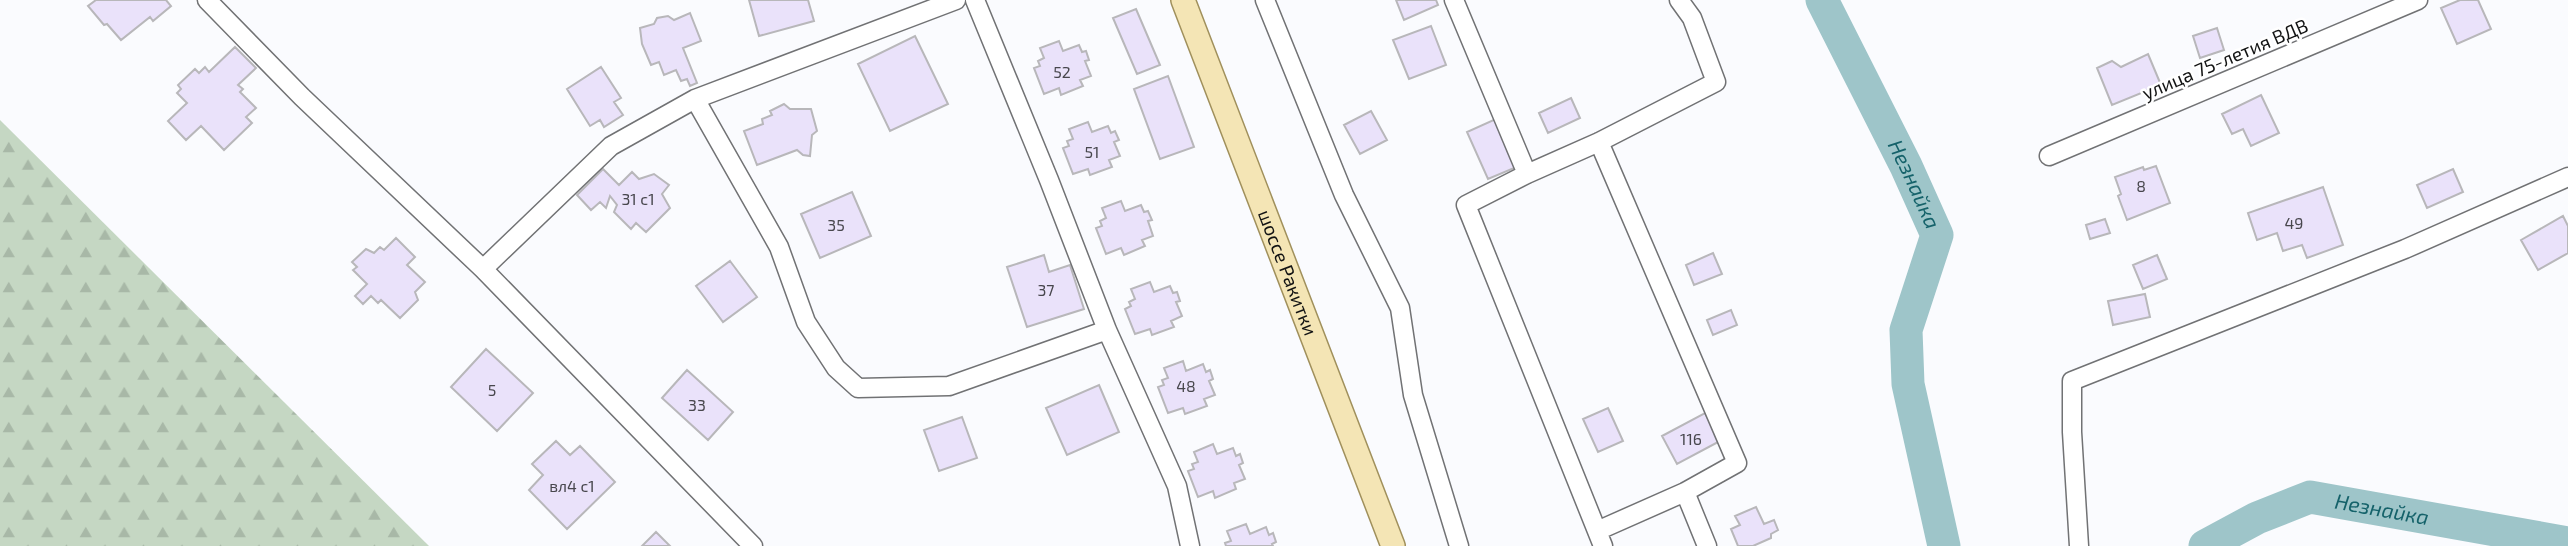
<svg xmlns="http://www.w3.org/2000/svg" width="2568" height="546" font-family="'Exo 2',sans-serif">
	<defs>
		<pattern id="forest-firs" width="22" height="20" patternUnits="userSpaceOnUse" patternTransform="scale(1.75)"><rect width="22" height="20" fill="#c5d7c3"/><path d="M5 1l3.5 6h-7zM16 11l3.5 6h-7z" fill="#a8b8a7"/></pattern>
	</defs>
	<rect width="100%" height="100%" fill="#fafbfe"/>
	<path fill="url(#forest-firs)" d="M0 120 429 546H0Z"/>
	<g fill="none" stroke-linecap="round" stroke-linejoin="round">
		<g stroke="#9ec5c9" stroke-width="33">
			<path id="s1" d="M1822 0 1906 166 1937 235 1906 330 1908 384 1944 546"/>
			<path id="s2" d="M2205 546 2257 518 2310 497 2568 543"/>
		</g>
	</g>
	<path fill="#eae2fa" stroke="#b8b7ba" stroke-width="2" d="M96 0H166L171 6 153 21 150 17 121 40 107 24 104 25 88 6Z
		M749 0H808L814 21 759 36Z
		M1396 0H1436L1438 5 1404 20Z
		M2460 0H2478L2491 29 2457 44 2441 8Z
		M1136 9 1160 65 1137 74 1113 18Z
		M690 13 701 41 683 48 697 83 690 86 687 79 681 81 676 70 664 75 659 62 651 65 642 44 640 28 654 24 657 18 668 16 674 20Z
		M1431 26 1446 65 1409 79 1393 40Z
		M2217 28 2224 50 2200 58 2193 36Z
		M915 36 948 104 890 131 858 64Z
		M1059 41 1063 51 1079 45 1082 52 1086 51 1089 60 1085 61 1091 76 1080 80 1083 86 1061 95 1059 88 1044 94 1034 68 1040 66 1038 61 1044 58 1040 48Z
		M235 47 256 68 238 85 243 89 240 92 256 108 246 117 252 123 224 150 201 126 186 140 168 121 187 103 177 93 181 89 178 85 195 69 199 73 205 67 209 72Z
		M2148 54 2161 85 2112 105 2097 68 2112 61 2121 67Z
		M601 67 621 98 614 102 623 115 604 127 600 120 590 126 567 89Z
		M1168 76 1194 147 1160 159 1134 89Z
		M2261 95 2279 133 2251 146 2243 129 2232 134 2222 114Z
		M1571 98 1580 118 1548 133 1539 113Z
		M784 104 790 109H811L817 131 812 135 810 156 803 155 797 150 757 165 744 131 763 124 762 119 772 115 770 111Z
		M1371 111 1387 140 1360 154 1344 125Z
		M1498 118 1519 166 1488 179 1467 132Z
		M1088 122 1092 132 1108 126 1111 133 1115 131 1119 140 1114 142 1120 156 1109 160 1112 167 1090 175 1088 169 1073 174 1063 148 1069 146 1067 141 1073 139 1069 129Z
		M2156 166 2170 203 2127 220 2118 196 2121 194 2115 177 2143 167 2144 170Z
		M603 169 619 185 632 172 639 179 654 174 669 185 662 194 670 208 646 232 636 223 631 229 614 212 617 205 610 196 606 208 600 202 591 210 577 195Z
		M2453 169 2463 192 2427 208 2417 185Z
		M2323 187 2343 245 2307 258 2302 245 2283 251 2277 233 2257 240 2248 213Z
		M852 192 871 236 820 258 801 214Z
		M1121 201 1125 211 1141 205 1144 212 1148 211 1152 220 1148 221 1153 236 1142 240 1145 246 1124 255 1121 248 1106 254 1096 228 1102 226 1100 221 1106 218 1102 208Z
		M2563 216 2568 226V253L2538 270 2521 240Z
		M2105 219 2110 233 2090 239 2086 225Z
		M396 238 415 257 407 265 425 282 415 292 418 300 400 318 381 300 378 303 371 296 363 304 355 296 367 284 353 270 357 267 352 262 366 249 374 253 380 247 384 250Z
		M1713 253 1722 274 1694 285 1686 265Z
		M1044 255 1049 272 1070 265 1084 309 1027 327 1007 267Z
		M2157 255 2167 279 2143 289 2133 265Z
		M730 261 757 297 723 322 696 286Z
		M1150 282 1154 292 1170 286 1173 293 1177 292 1180 301 1176 302 1182 316 1171 321 1174 327 1152 335 1150 329 1135 334 1125 309 1131 306 1129 302 1135 299 1131 289Z
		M2145 294 2150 317 2113 325 2108 301Z
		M1731 310 1737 325 1713 335 1707 320Z
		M486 349 533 393 497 431 451 387Z
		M1183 361 1186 371 1203 364 1206 372 1210 370 1213 379 1209 381 1215 395 1204 399 1207 406 1185 414 1183 408 1168 413 1158 387 1164 385 1162 380 1168 378 1164 368Z
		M687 370 733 412 708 440 662 398Z
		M1099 385 1119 432 1067 455 1046 408Z
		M1608 408 1623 441 1598 452 1583 419Z
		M1705 413 1720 441 1677 464 1662 436Z
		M962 417 977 458 939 471 924 430Z
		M556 441 570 455 580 446 615 482 567 529 529 490 543 475 532 464Z
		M1213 444 1217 454 1233 448 1236 456 1240 454 1243 463 1239 465 1245 479 1234 483 1236 489 1215 498 1213 491 1198 497 1188 471 1194 469 1192 464 1198 462 1194 452Z
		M1756 507 1764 524 1774 520 1778 530 1771 534V538L1753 546H1738L1731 529 1740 525 1735 516Z
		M1246 524 1250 534 1266 527 1269 535 1273 533 1276 542 1272 544 1273 546H1226L1225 543 1231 541 1227 531Z
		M656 532 670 546H642Z"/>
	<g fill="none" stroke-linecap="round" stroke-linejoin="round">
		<defs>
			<path id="minor" d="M207 0 302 97 483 269 753 546
				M975 0 1049 180 1107 330 1177 486 1190 546
				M1265 0 1344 195 1400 308 1413 395 1459 546
				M1454 0 1527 174
				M695 99 779 247 806 322 836 368 858 388 949 386 1107 330
				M2049 156 2418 0
				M483 269 611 146 695 99 956 0
				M1685 492 1707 546
				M1597 531 1685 492 1737 463 1599 142
				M1603 546 1466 205 1527 174 1599 142 1716 82 1692 18 1679 0
				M2079 546 2072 432V381L2405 249 2568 177"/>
			<g id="major">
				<path id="s3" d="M1183 0 1393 546"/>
			</g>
		</defs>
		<use href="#minor" stroke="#717274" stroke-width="21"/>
		<use href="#major" stroke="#a0905c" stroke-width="26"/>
		<use href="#minor" stroke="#fff" stroke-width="18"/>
		<use href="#major" stroke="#f4e5b5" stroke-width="23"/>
	</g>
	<g text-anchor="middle" stroke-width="5" stroke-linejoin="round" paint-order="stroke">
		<g font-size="16" fill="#48474d">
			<text x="1062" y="78">52</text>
			<text x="1092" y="158">51</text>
			<text x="2141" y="192">8</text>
			<text x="638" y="205">31 с1</text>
			<text x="2294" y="229">49</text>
			<text x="836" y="231">35</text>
			<text x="1046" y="296">37</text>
			<text x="1186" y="392">48</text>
			<text x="492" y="396">5</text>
			<text x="697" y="411">33</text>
			<text x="1691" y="445">116</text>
			<text x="572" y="492">вл4 с1</text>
		</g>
		<g font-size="19" fill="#121313" stroke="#fff">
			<text transform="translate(2225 59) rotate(-23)" y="7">улица 75-летия ВДВ</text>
			<text dy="7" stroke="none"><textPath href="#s3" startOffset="292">шоссе Ракитки</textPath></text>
		</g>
		<g font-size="21" font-style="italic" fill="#15626a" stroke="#fff">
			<text dy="7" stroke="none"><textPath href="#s1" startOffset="206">Незнайка</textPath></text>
			<text dy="7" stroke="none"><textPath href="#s2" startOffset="189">Незнайка</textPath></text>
		</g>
	</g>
</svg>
